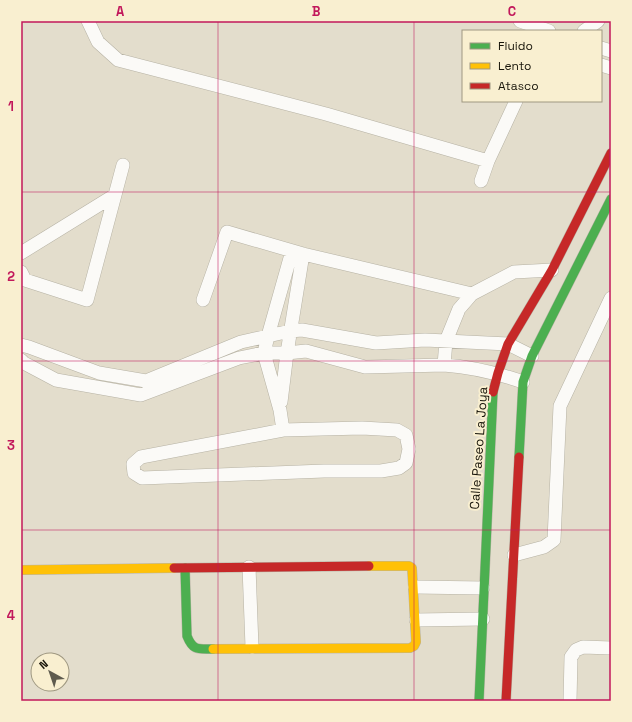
<svg xmlns="http://www.w3.org/2000/svg" width="632" height="722" font-family="'Space Grotesk',sans-serif">
	<rect width="100%" height="100%" fill="#e3ddcc"/>
	<g fill="none" stroke-linecap="round" stroke-linejoin="round">
		<defs>
			<path id="street" d="M88 21 98 42 118 60 326 114 488 161
				M520 21 549 31
				M584 31 598 21
				M601 48 611 51
				M601 65 611 68
				M481 181 488 161 516 101
				M21 253 115 195
				M21 272 25 280 87 300 123 165
				M203 300 227 232 303 254 472 294
				M21 345 29 347 99 373 146 381 241 342 290 331 302 330 376 343 425 340 508 344 532 356
				M21 360 24 363 56 380 141 395 239 358 264 353H287L306 351 365 367 444 365C472 367 497 373 523 382
				M444 365 446 341 459 309 472 294 514 272 552 270
				M281 402 287 353 303 254
				M362 428 397 430 406 435 409 449 406 463 399 468 381 471H324L142 478 134 473 133 464 141 457 283 430Z
				M283 430 280 410 264 353 268 336 292 251
				M514 555 544 547 554 540 560 406 611 298
				M249 567 252 647
				M415 587 483 588
				M416 620 483 619
				M570 701 571 657 576 650 583 647 611 648"/>
			<path id="fast" d="M519 457 523 382 532 356 611 199
				M185 568 187 636C193 651 198 649 213 649
				M479 701 493 392"/>
			<path id="slow" d="M21 570 174 568
				M213 649 410 648 414 646 416 642 412 568 409 566H369"/>
			<path id="jam" d="M493 392 498 373 508 344 552 270 611 153
				M174 568 369 566
				M506 701 519 457"/>
		</defs>
		<use href="#street" stroke="#b6b2a4" stroke-width="14"/>
		<use href="#fast" stroke="#b6b2a4" stroke-width="10"/>
		<use href="#slow" stroke="#b6b2a4" stroke-width="10"/>
		<use href="#jam" stroke="#b6b2a4" stroke-width="10"/>
		<use href="#street" stroke="#fbfaf7" stroke-width="13"/>
		<use href="#fast" stroke="#4caf50" stroke-width="9"/>
		<use href="#slow" stroke="#ffc107" stroke-width="9"/>
		<use href="#jam" stroke="#c62828" stroke-width="9"/>
	</g>
	<path fill="none" stroke="#c2185b" stroke-width="1" stroke-opacity="0.55" d="M218 21V701M414 21V701M21 192H611M21 361H611M21 530H611"/>
	<g text-anchor="middle" stroke-width="4" stroke-linejoin="round" paint-order="stroke">
		<g font-size="13" fill="#18150a" stroke="#f9efd0">
			<text transform="translate(478 448) rotate(-86)" y="5">Calle Paseo La Joya</text>
		</g>
	</g>
	<rect width="632" height="722" fill="none" stroke="#f9efd0" stroke-width="44"/>
	<rect x="462" y="30" width="140" height="72" fill="#f9efd0" stroke="#9f9881"/>
	<rect x="470" y="43" width="20" height="6" fill="#4caf50" stroke="#9f9881"/>
	<text x="498" y="50" font-size="12" fill="#18150a">Fluido</text>
	<rect x="470" y="63" width="20" height="6" fill="#ffc107" stroke="#9f9881"/>
	<text x="498" y="70" font-size="12" fill="#18150a">Lento</text>
	<rect x="470" y="83" width="20" height="6" fill="#c62828" stroke="#9f9881"/>
	<text x="498" y="90" font-size="12" fill="#18150a">Atasco</text>
	<g transform="translate(50 672) rotate(320)"><circle r="19" fill="#f9efd0" stroke="#9f9881"/>
	<path d="M0-3L7 15L0 10L-7 15Z" fill="#5f5b4e"/>
	<text y="-6" font-size="11" font-weight="bold" text-anchor="middle" fill="#18150a">N</text>
	</g>
	<rect x="22" y="22" width="588" height="678" fill="none" stroke="#c2185b" stroke-width="1.5"/>
	<g font-size="13" text-anchor="middle" font-weight="bold" fill="#c2185b">
		<text x="120" y="16">A</text>
		<text x="316" y="16">B</text>
		<text x="512" y="16">C</text>
		<text x="11" y="111">1</text>
		<text x="11" y="281">2</text>
		<text x="11" y="450">3</text>
		<text x="11" y="620">4</text>
	</g>
</svg>
